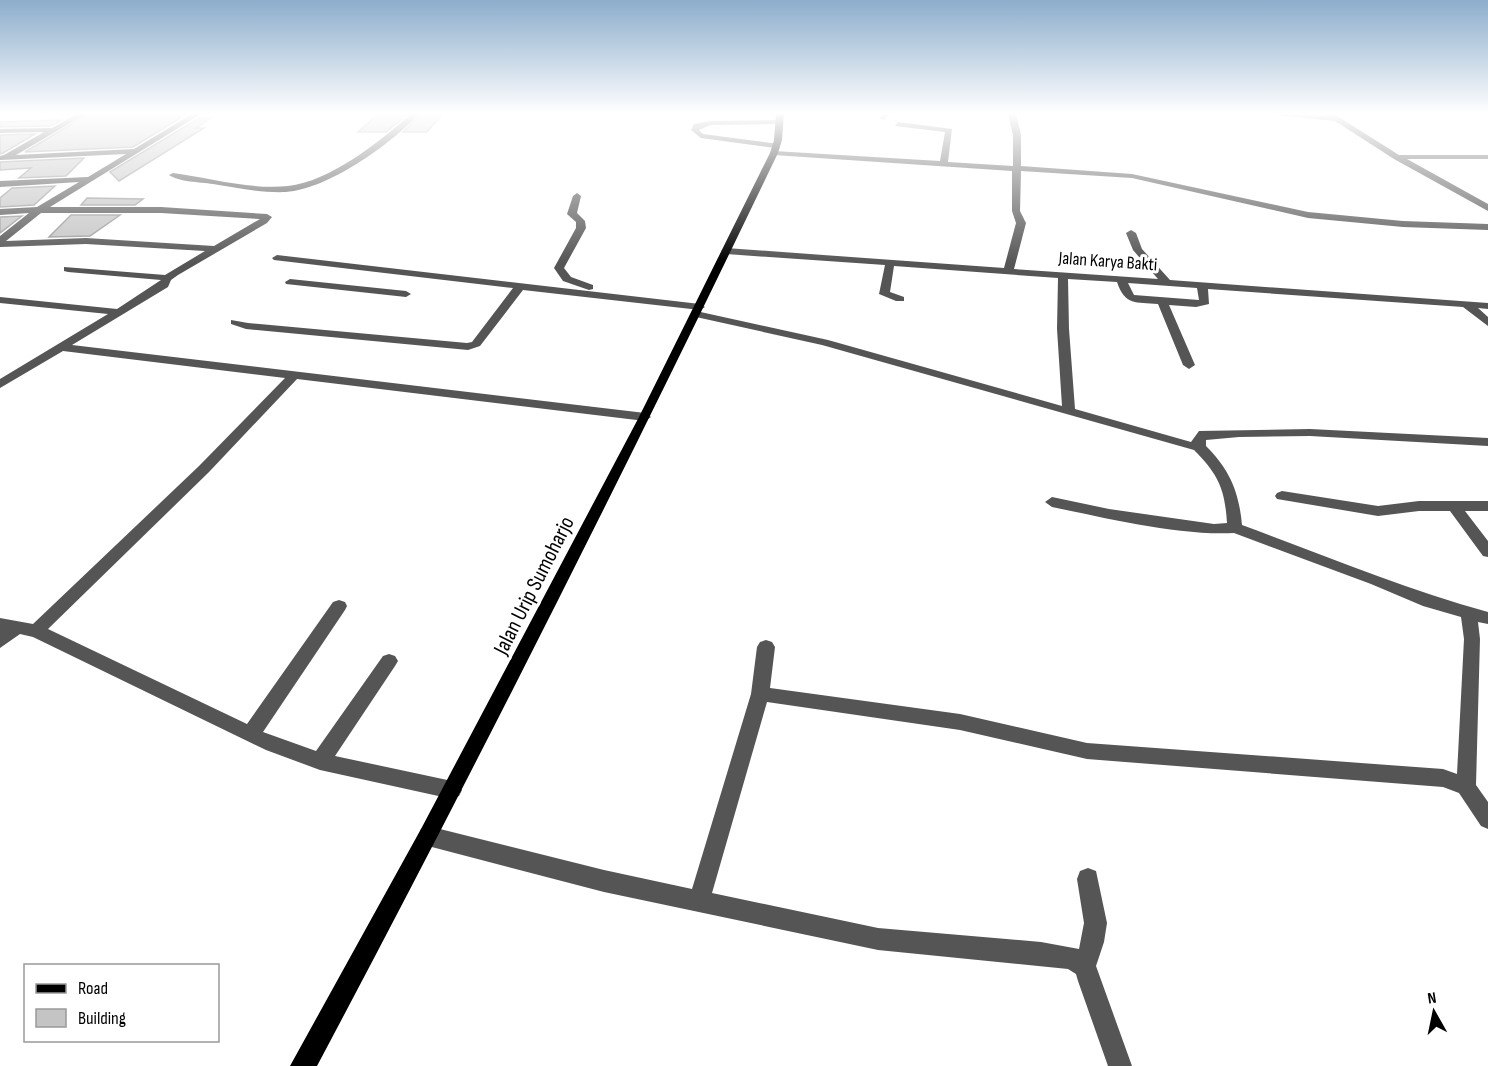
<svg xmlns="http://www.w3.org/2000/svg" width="1488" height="1066" font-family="'Sofia Sans Condensed',sans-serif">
	<rect width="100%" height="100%" fill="#fff"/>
	<path fill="#c4c4c4" stroke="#999" stroke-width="1.5" d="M88 114H181L176 117H182L133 147 25 152Z
		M378 114H408L386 132H358Z
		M421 114H443L427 132H403Z
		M199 118H211L196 128H204L119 181 110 172Z
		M62 120 51 126 0 127V122Z
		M35 134 3 153 0 154V135Z
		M84 158 66 176 19 178 31 168 0 170V162Z
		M55 186 34 205 0 207V198L12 188Z
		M87 198 143 199 135 205H81Z
		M71 215H120L90 236 49 237Z
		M22 216 0 233V217Z"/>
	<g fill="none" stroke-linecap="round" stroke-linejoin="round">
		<path fill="#555" fill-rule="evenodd" d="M77 114H86L16 155 134 149 192 114H201L50 207H161L267 214 272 217 267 223 178 275 171 280 168 287 72 345 645 413 651 417 645 421 297 379 209 472 48 629 247 724 333 602 339 600 345 602 347 606 345 610 263 732 316 751 383 656 389 654 395 656 398 661 395 666 335 756 452 781 459 784 462 790 459 796 452 799 320 770 266 750 33 637 20 634 0 648V618L33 624 199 466 285 378 63 351 0 388V379L108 314 0 303V297L117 309 161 280 68 272 64 271V267L165 275 205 251 86 244 0 247V236L29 213 0 215V209L37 207 79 182 0 187V181L88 177 126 154 0 160V156L4 155 44 132 0 133V129L52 128ZM41 213H161L260 219 214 246 86 238 6 241Z
			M411 114H419C390 145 328 189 286 192 262 193 237 188 213 184 200 182 179 182 169 175L173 173C210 178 251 190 288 186 329 182 381 141 411 114Z
			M882 114H890L884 120 880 118Z
			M1008 114H1016L1021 135V166L1132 174 1308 212 1403 221 1488 224V230L1403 227 1308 218 1132 178 1021 171 1020 211 1026 223 1014 269 1158 279 1133 250 1126 233 1131 230 1136 233 1142 249 1170 280 1488 303V309L1478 308 1488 317V326L1463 307 1208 289 1209 304 1196 307 1169 305 1195 365 1189 369 1183 365 1158 304C1136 302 1125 306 1117 282L1068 279 1069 329 1075 409 1191 442 1199 431 1310 429 1488 438V446L1310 436 1239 437 1206 440V446C1230 470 1239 492 1242 525 1324 555 1404 589 1488 612V624L1478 622 1480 639 1476 785 1488 802V829L1481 826 1459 793 1443 787 1087 759 960 730 767 702 712 893 878 928 1041 942 1079 949 1084 923 1077 879 1080 871 1088 868 1096 871 1107 923 1104 942 1096 966 1132 1066H1108L1078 981 1076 974 1068 969 878 950 604 892 428 846 421 843 418 836 421 829 428 826 604 870 692 889 751 694 757 647 760 642 766 640 772 642 775 647 770 688 960 714 1087 743 1443 769 1457 774 1464 639 1461 617 1423 606 1371 584 1234 533C1179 536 1106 518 1052 507L1045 502 1052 497 1109 509 1214 524 1227 523C1225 489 1218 474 1194 450L822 345 696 317 691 314 696 311 828 340 1062 406 1057 329 1058 278 894 266 890 292 904 297V301H896L879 294 885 265 726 254 721 251 726 248 1004 268 1016 223 1012 211V171L774 155 770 153 774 151 940 161 945 132 895 126 898 122 952 129 948 162 1013 166V135ZM1128 283 1197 288 1199 300 1134 295Z
			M1267 114 1328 116 1325 114H1334L1399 155H1488V159H1407L1488 204V211L1394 159 1335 121Z
			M779 120 782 124 710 125 699 130 703 134 779 144 780 146 776 148 701 138 691 130 694 124 710 121Z
			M577 193 581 196 577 213 585 221 586 228 564 268 571 277 593 285V289L589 290 563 281 554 268 576 228V222L567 214 573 196Z
			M277 255 700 304 705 307 700 310 523 290 480 346 468 350 246 329 231 324V320L248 323 467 343 472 342 513 288 274 260 272 258Z
			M290 279 406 291 411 294 406 297 286 284 285 282Z
			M1282 491 1378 506 1419 501H1488V511H1465L1488 541V557L1483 556 1450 511H1419L1378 516 1277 499 1275 496 1277 493Z"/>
		<path fill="#000" fill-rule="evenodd" d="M776 114H784L782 140 778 153C630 461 477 765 317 1066H290L421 829 639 417 770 153 774 140Z"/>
	</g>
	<linearGradient id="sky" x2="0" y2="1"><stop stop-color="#8cadcc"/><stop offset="0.43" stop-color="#fff"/><stop offset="1" stop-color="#fff" stop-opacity="0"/></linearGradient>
	<rect width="1488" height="263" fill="url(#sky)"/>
	<g text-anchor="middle" stroke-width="6" stroke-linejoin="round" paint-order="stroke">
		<g font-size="18" fill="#000" stroke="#fff">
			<text transform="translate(1108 261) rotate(4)" y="6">Jalan Karya Bakti</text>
		</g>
		<g font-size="22" fill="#000" stroke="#fff">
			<text transform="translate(533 585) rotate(-63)" y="8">Jalan Urip Sumoharjo</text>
		</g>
	</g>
	<rect x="24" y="964" width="195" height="78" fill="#ffffff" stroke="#999999" stroke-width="1.5"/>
	<rect x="36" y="984" width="30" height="9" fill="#000000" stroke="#999999" stroke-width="1.5"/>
	<text x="78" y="994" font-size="18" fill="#000000">Road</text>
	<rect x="36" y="1009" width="30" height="18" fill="#c4c4c4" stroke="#999999" stroke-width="1.5"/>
	<text x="78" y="1024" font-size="18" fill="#000000">Building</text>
	<g transform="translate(1434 1012) rotate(351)" stroke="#ffffff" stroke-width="4.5" paint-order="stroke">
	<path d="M0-4.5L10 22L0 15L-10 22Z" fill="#000000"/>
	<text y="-9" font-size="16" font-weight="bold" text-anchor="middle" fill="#000000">N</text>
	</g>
</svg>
